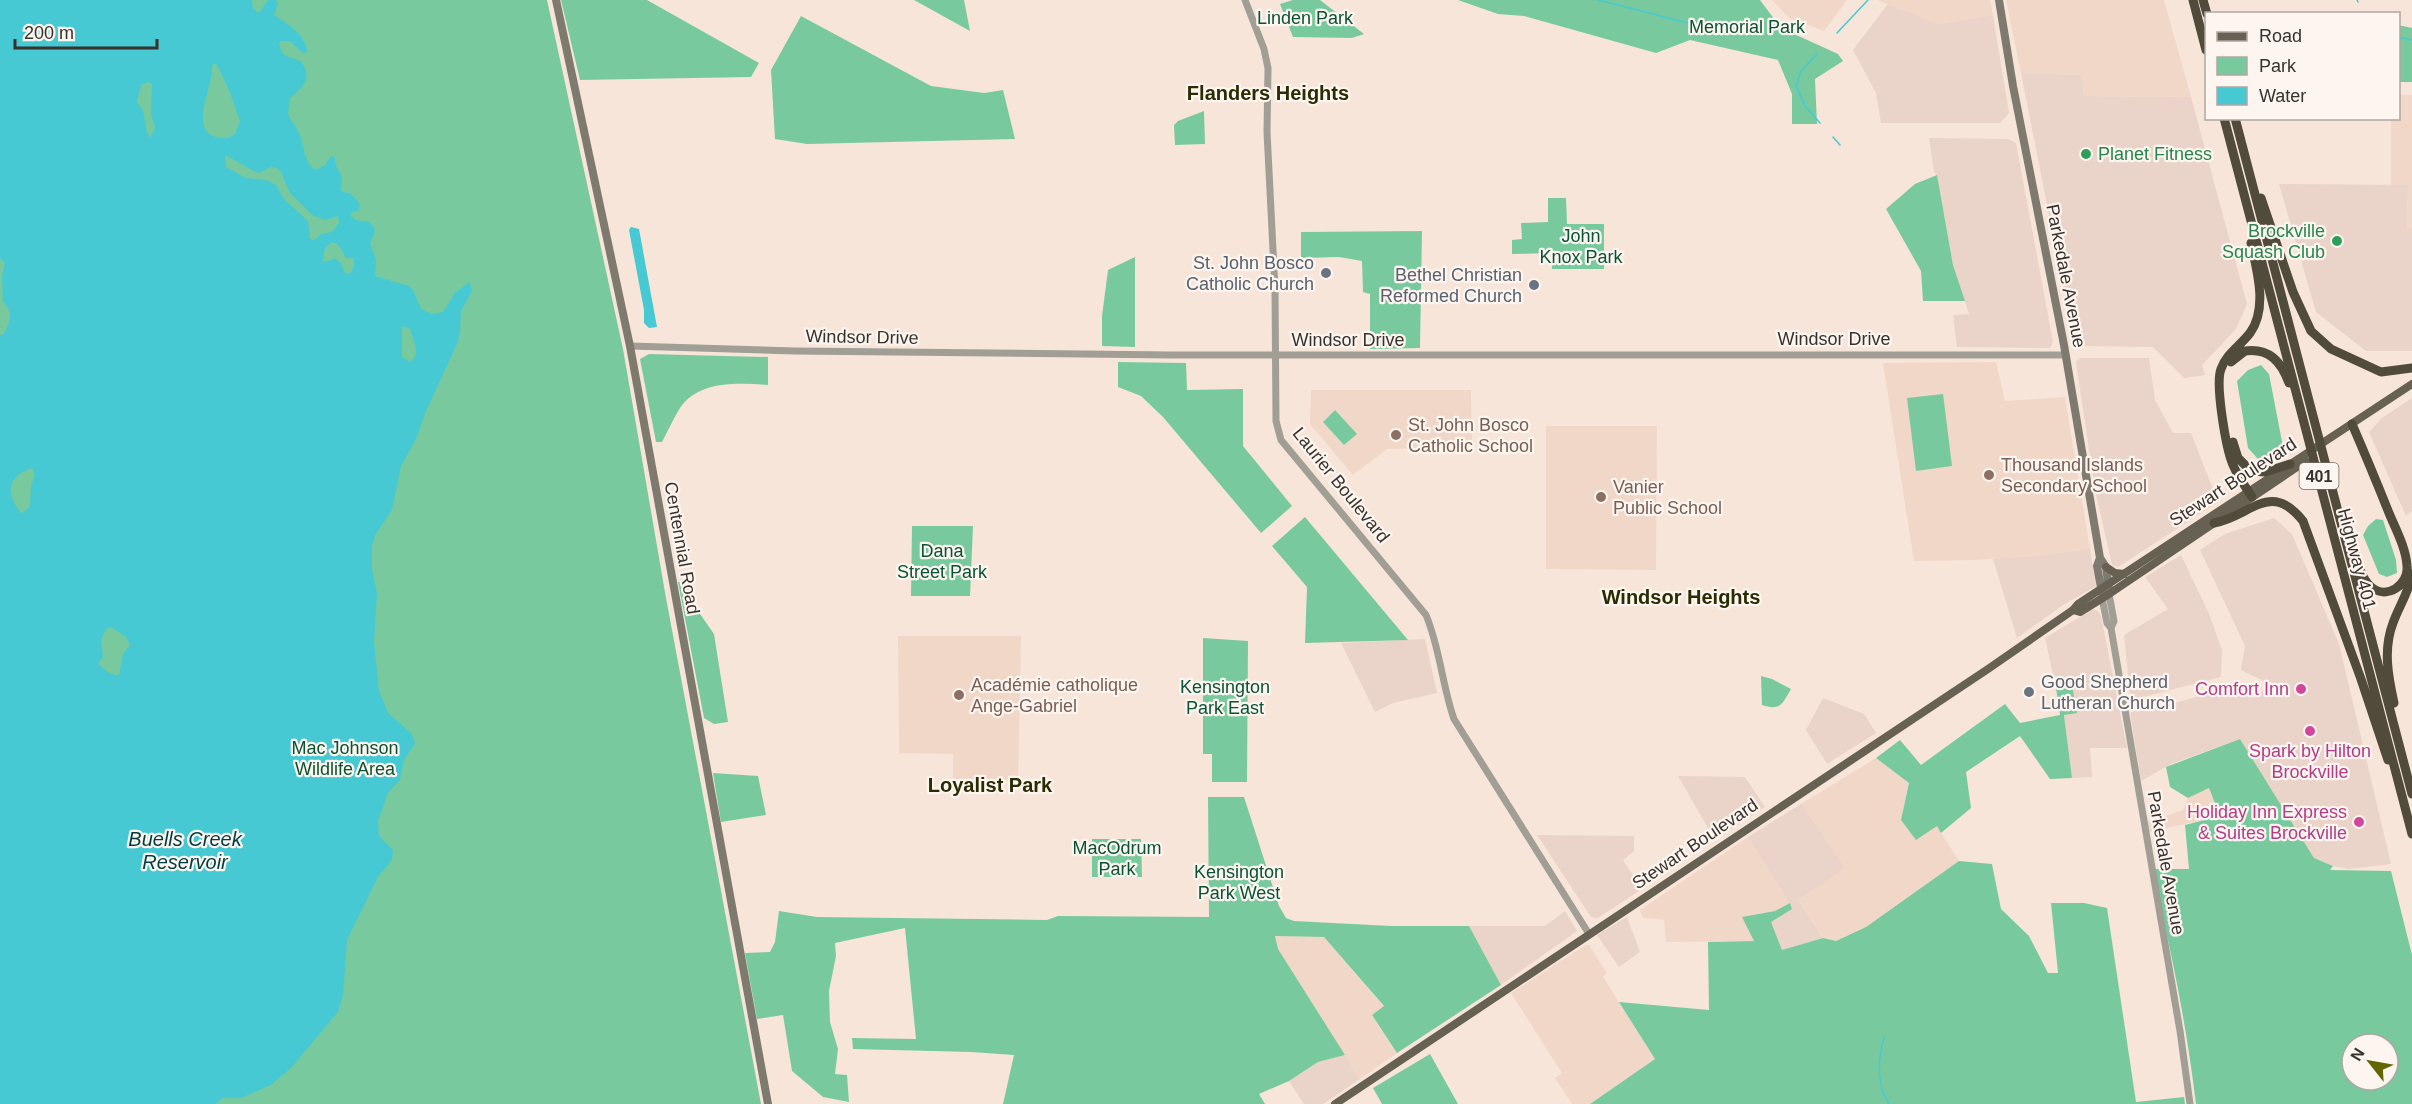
<svg xmlns="http://www.w3.org/2000/svg" width="2412" height="1104" font-family="Helvetica,sans-serif">
	<rect width="100%" height="100%" fill="#f8e5d9"/>
	<path fill="#ead3c8" d="M1888 4 1939 24 1993 15 2009 113 2000 123H1881L1876 93 1853 50Z
		M2021 73 2082 75 2084 96 2191 97 2247 304 2236 329 2202 365 2205 375 2184 378 2153 347 2075 346Z
		M1929 138 2008 139 2016 143 2053 342 2050 348 1957 347 1953 315 1969 314 1953 265 1937 176 1934 172Z
		M2279 184 2408 185 2407 227 2412 228V351H2366L2316 312Z
		M2080 358H2149L2155 400 2173 433H2191L2218 502 2118 567 2112 565 2095 490 2076 362Z
		M2412 398V511L2406 516 2369 432 2382 418Z
		M2274 518 2292 534 2339 644 2391 864 2349 869 2333 866 2314 858 2240 739 2171 764 2141 781 2130 712 2161 707 2220 690 2237 691 2254 698 2270 684 2241 670 2245 646 2200 550 2225 534Z
		M2090 549 2096 586 2063 605 2017 638 1993 559Z
		M2181 555 2209 614 2222 650 2221 677 2135 699 2130 694 2124 635 2168 609 2145 577Z
		M2093 609 2098 611 2101 616 2127 748H2090L2092 777 2072 778 2064 714 2072 686 2056 688 2045 638Z
		M1425 639 1437 693 1393 703 1375 712 1341 643Z
		M1823 698 1864 714 1876 733 1827 764 1806 730Z
		M1678 776 1745 777 1765 807 1715 840Z
		M1801 804 1846 868 1798 900 1823 938 1782 950 1770 922 1792 909 1748 837Z
		M1537 835 1634 836V851L1623 860 1642 889 1598 918 1591 917Z
		M1565 911 1577 931 1501 985 1469 926H1545Z
		M1627 917 1640 952 1619 967 1597 935Z
		M1345 1055 1360 1079 1323 1104H1304L1289 1081 1318 1062Z"/>
	<path fill="#f1d7c7" d="M1772 0H1847L1824 31 1789 18Z
		M1877 0H1990L1993 15 1939 24Z
		M2006 0H2164L2191 97 2084 96 2082 75 2021 73Z
		M2399 95H2412V228H2407L2408 185H2391V119L2398 118Z
		M1996 362 2005 401 2065 397 2090 549 2041 556 1975 560 1914 561 1883 363Z
		M1311 390H1471L1472 446 1387 449 1353 475 1310 424Z
		M1546 426H1657L1656 570 1546 569Z
		M898 636H1021L1018 780 953 779V754L899 753Z
		M1876 758 1909 783 1901 820 1916 839 1937 826 1959 861 1866 927 1836 941 1823 938 1798 900 1845 868 1801 804Z
		M2209 788 2220 816 2149 832 2147 822 2183 810 2188 798Z
		M1748 837 1790 903 1775 911 1743 917 1754 941 1666 942 1664 920 1643 918 1640 910Z
		M1275 936 1324 937 1384 1007 1372 1016 1397 1053 1360 1079 1278 949Z
		M1586 945H1589L1607 973 1603 977 1655 1059 1590 1104H1572L1555 1078 1562 1073 1511 993Z"/>
	<path fill="#78ca9e" fill-rule="evenodd" d="M0 0H547L623 349 666 598 761 1104H0Z
		M561 0H647L759 63 751 77 580 80Z
		M914 0H964L970 31Z
		M1293 0H1320L1364 34 1352 38 1293 37 1280 4Z
		M1458 0H1760L1781 28 1838 54 1843 61 1815 79 1817 124H1792V94L1778 60 1690 40 1656 53 1524 16 1498 14Z
		M801 16 931 86 984 93 1003 90 1015 139 807 144 775 139 771 70Z
		M2398 25 2412 28V82H2399Z
		M1204 111 1205 144 1175 145 1174 125 1178 121Z
		M1937 175 1953 265 1965 301H1923L1921 271 1886 209 1915 184Z
		M1548 198H1566L1567 224H1604V269H1552V253L1512 254V240L1522 239 1521 223 1548 222Z
		M1422 231 1420 348 1370 349V294L1363 292 1362 261 1339 257 1301 258V232Z
		M1135 257V347L1102 346V316L1108 270Z
		M649 354 768 357V385C739 383 699 380 680 408 673 419 668 431 662 442H656L640 359Z
		M1118 362 1186 363 1187 390 1243 389V446L1292 506 1261 533 1163 417 1141 396 1118 387Z
		M2261 365 2269 374 2284 452 2258 459 2248 448 2237 381 2248 370Z
		M1943 394 1952 466 1916 471 1907 398Z
		M1335 410 1357 434 1344 445 1323 422Z
		M1305 517 1408 640 1305 643 1307 587 1272 546Z
		M2376 519 2383 520 2396 560 2397 573 2387 577 2379 574 2363 535 2368 526Z
		M912 526H973L970 596H911Z
		M678 582 686 583 698 611 714 634 728 722 714 724 704 718Z
		M1203 638 1248 641 1247 782H1212V754H1203Z
		M1761 676 1772 679 1791 689C1782 704 1781 711 1762 705Z
		M2072 685 2077 713 2064 715 2072 778 2050 779 2020 736 1966 772 1971 808 1941 833 1937 826 1916 840 1901 820 1909 783 1876 758 1900 740 1921 765 2005 704 2020 723 2060 715 2056 688Z
		M2240 739 2314 858 2333 866 2330 870 2391 871 2412 955V1104H2196C2190 1055 2182 1007 2172 959 2166 929 2158 899 2154 869H2189L2185 825 2220 816 2209 788 2188 798 2170 787 2166 767ZM2352 1044H2388V1080H2352Z
		M713 773 758 776 766 815 721 822Z
		M1208 797H1244L1279 906 1286 918 1294 921 1391 926H1469L1501 985 1397 1053 1372 1015 1384 1006 1324 937 1275 936 1278 949 1345 1055 1318 1062 1289 1081 1259 1094 1265 1104H1003L1014 1055 971 1052 853 1049 852 1038 916 1039 905 928 835 943 836 956 829 991 830 1022 838 1049 835 1074 847 1075 849 1102 823 1097 792 1071 783 1015 757 1019 745 953 770 952 775 942 779 911 817 917 1047 920 1058 916 1209 917Z
		M1092 839H1141L1142 877H1092Z
		M1959 861 1992 864 2001 909 2029 936 2048 973H2058L2051 903H2084L2107 908 2136 1102 2184 1097 2185 1104H1590L1655 1059 1619 1002 1709 1010 1708 942 1754 941 1742 917 1775 911 1790 903 1792 909 1771 922 1782 950 1823 938 1836 941 1866 927Z
		M1430 1054 1458 1104H1382L1373 1088Z"/>
	<path fill="#46c9d3" fill-rule="evenodd" d="M0 0H252L253 9 259 13 268 0H276L278 4 274 15C286 22 307 36 307 52L303 53 290 41H281L279 44C282 58 288 56 300 61 314 77 303 88 290 98L288 113C290 121 297 127 300 135 304 146 304 164 316 170L325 165 331 156 335 158V164L342 176 341 191 351 194 360 204 359 210 351 213V217L356 220 369 222 374 228 375 232 370 243 376 260 375 276 409 286 413 290 421 309 432 314 443 312 455 293 469 282 472 291 461 311 460 333 457 344 426 411 416 439 401 466 392 510 375 535 372 546V570L377 593 374 642 379 691 388 713 411 733 415 743 404 760 400 780 388 793 378 821 379 836 393 850 392 860 378 877 347 940 343 995 338 1012 291 1068 271 1085 241 1098H223L215 1104H0V335L4 334C10 321 14 312 3 302L2 275 5 263 0 258ZM213 63 217 65 229 90 240 121 235 134 228 138C185 140 210 93 212 72 212 69 212 66 213 63ZM149 82 152 84 151 114 155 128 150 138 147 132 143 111 137 102 141 85ZM225 155 258 173 271 167 277 168 281 172 290 193 312 215 326 220 338 216 339 223 332 232 321 234 315 240 310 239 308 221 284 199 276 185 266 180 246 178 226 167ZM332 242 338 244 346 258H354V267L351 272 345 274 341 263 335 258 326 262 323 261 325 248ZM402 326 410 329C414 341 421 354 410 362L402 357ZM32 468 35 475 31 485 30 506 22 514C6 495 6 476 32 468ZM111 627 126 637 130 645 123 654 119 676 109 673 98 664 103 657 101 639 107 628Z
		M631 227 639 229 657 327 649 328 644 323V310L629 230Z"/>
	<g fill="none" stroke-linecap="round" stroke-linejoin="round">
		<path stroke="#46c9d3" stroke-width="1.5" d="M1598 0 1723 32
			M2357 0 2358 2
			M1837 33 1868 0
			M2398 37 2412 40
			M1817 54 1801 71 1796 86 1805 106 1820 123
			M1833 137 1840 145
			M1884 1037C1878 1059 1876 1084 1889 1104"/>
		<path stroke="#a19e96" stroke-width="7" d="M1245 0 1264 49 1268 68 1267 132 1275 289 1276 421 1281 440 1426 615C1440 648 1442 685 1454 719L1589 934
			M630 346 795 351 1171 355H2066
			M2109 594 2114 621 2111 628
			M2102 598 2107 623 2111 628 2180 1031 2190 1104"/>
		<path stroke="#7f7a6f" stroke-width="8" d="M556 0 630 346 768 1104
			M1999 0 2013 86 2064 345 2100 558 2106 567 2109 589
			M2100 558 2097 566 2102 593"/>
		<path stroke="#666153" stroke-width="8" d="M2106 567 2115 573 2124 574
			M2073 610 2080 612 2109 594 2306 461
			M1335 1104 1988 669 2073 610 2078 604C2189 530 2301 458 2412 384"/>
		<path stroke="#514b3b" stroke-width="9" d="M2193 0 2206 50
			M2203 0 2207 14
			M2224 118 2412 834
			M2235 118 2412 794
			M2261 198 2293 292 2311 331 2331 349 2381 372 2412 368
			M2251 243C2257 271 2268 308 2250 333 2241 345 2226 354 2221 369 2215 384 2226 449 2233 465 2238 477 2245 486 2252 497
			M2231 362 2245 351C2269 348 2281 361 2289 383
			M2233 442 2238 458 2251 471 2265 472 2290 464
			M2214 523C2250 517 2270 479 2303 521L2361 679 2388 760
			M2351 540C2356 553 2359 576 2370 586 2386 601 2409 585 2407 566 2406 548 2396 530 2389 513 2377 483 2365 454 2352 424
			M2394 703C2388 676 2383 649 2393 623 2399 606 2409 592 2412 574"/>
	</g>
	<g fill="#2e9e5b" stroke="#fcf5f0" stroke-width="2">
		<circle cx="2086" cy="154" r="6"/>
		<circle cx="2337" cy="241" r="6"/>
	</g>
	<g fill="#6b7280" stroke="#fcf5f0" stroke-width="2">
		<circle cx="1326" cy="273" r="6"/>
		<circle cx="1534" cy="285" r="6"/>
		<circle cx="2029" cy="692" r="6"/>
	</g>
	<g fill="#8d6e63" stroke="#fcf5f0" stroke-width="2">
		<circle cx="1396" cy="435" r="6"/>
		<circle cx="1989" cy="475" r="6"/>
		<circle cx="1601" cy="497" r="6"/>
		<circle cx="959" cy="695" r="6"/>
	</g>
	<g fill="#d1479c" stroke="#fcf5f0" stroke-width="2">
		<circle cx="2301" cy="689" r="6"/>
		<circle cx="2310" cy="731" r="6"/>
		<circle cx="2359" cy="822" r="6"/>
	</g>
	<g text-anchor="middle" stroke-width="4.5" stroke-linejoin="round" paint-order="stroke">
		<rect fill="#fcf5f0" stroke="#736c67" stroke-width="1.5" x="2299.5" y="463" width="39" height="26" rx="4.5"/>
		<g font-size="16" font-weight="bold" fill="#38312c">
			<text x="2319" y="482">401</text>
		</g>
		<g font-size="18" fill="#095334" stroke="#fcf5f0">
			<text x="1305" y="24">Linden Park</text>
			<text x="1747" y="33">Memorial Park</text>
			<text x="1581" y="242">John<tspan x="1581" dy="21">Knox Park</tspan></text>
			<text x="942" y="557">Dana<tspan x="942" dy="21">Street Park</tspan></text>
			<text x="1225" y="693">Kensington<tspan x="1225" dy="21">Park East</tspan></text>
			<text x="345" y="754">Mac Johnson<tspan x="345" dy="21">Wildlife Area</tspan></text>
			<text x="1117" y="854">MacOdrum<tspan x="1117" dy="21">Park</tspan></text>
			<text x="1239" y="878">Kensington<tspan x="1239" dy="21">Park West</tspan></text>
		</g>
		<g font-size="18" fill="#27864d" stroke="#fcf5f0" text-anchor="start">
			<text x="2098" y="160">Planet Fitness</text>
			<text x="2325" y="237" text-anchor="end">Brockville<tspan x="2325" dy="21">Squash Club</tspan></text>
		</g>
		<g font-size="18" fill="#5b616d" stroke="#fcf5f0" text-anchor="end">
			<text x="1314" y="269">St. John Bosco<tspan x="1314" dy="21">Catholic Church</tspan></text>
			<text x="1522" y="281">Bethel Christian<tspan x="1522" dy="21">Reformed Church</tspan></text>
			<text x="2041" y="688" text-anchor="start">Good Shepherd<tspan x="2041" dy="21">Lutheran Church</tspan></text>
		</g>
		<g font-size="18" fill="#38312c" stroke="#fcf5f0">
			<text transform="translate(2066 276) rotate(79)" y="6">Parkedale Avenue</text>
			<text transform="translate(862 337) rotate(1)" y="6">Windsor Drive</text>
			<text x="1834" y="345">Windsor Drive</text>
			<text x="1348" y="346">Windsor Drive</text>
			<text transform="translate(2233 482) rotate(-33)" y="6">Stewart Boulevard</text>
			<text transform="translate(1341 485) rotate(51)" y="6">Laurier Boulevard</text>
			<text transform="translate(682 548) rotate(80)" y="6">Centennial Road</text>
			<text transform="translate(2357 559) rotate(75)" y="6">Highway 401</text>
			<text transform="translate(1695 844) rotate(-34)" y="6">Stewart Boulevard</text>
			<text transform="translate(2166 863) rotate(80)" y="6">Parkedale Avenue</text>
		</g>
		<g font-size="18" fill="#785e54" stroke="#fcf5f0" text-anchor="start">
			<text x="1408" y="431">St. John Bosco<tspan x="1408" dy="21">Catholic School</tspan></text>
			<text x="2001" y="471">Thousand Islands<tspan x="2001" dy="21">Secondary School</tspan></text>
			<text x="1613" y="493">Vanier<tspan x="1613" dy="21">Public School</tspan></text>
			<text x="971" y="691">Académie catholique<tspan x="971" dy="21">Ange-Gabriel</tspan></text>
		</g>
		<g font-size="18" fill="#b23c85" stroke="#fcf5f0" text-anchor="end">
			<text x="2289" y="695">Comfort Inn</text>
			<text x="2310" y="757" text-anchor="middle">Spark by Hilton<tspan x="2310" dy="21">Brockville</tspan></text>
			<text x="2347" y="818">Holiday Inn Express<tspan x="2347" dy="21">&amp; Suites Brockville</tspan></text>
		</g>
		<g font-size="20" font-weight="bold" fill="#2a2c02" stroke="#fcf5f0">
			<text x="1268" y="100">Flanders Heights</text>
			<text x="1681" y="604">Windsor Heights</text>
			<text x="990" y="792">Loyalist Park</text>
		</g>
		<g font-size="20" font-style="italic" fill="#003d41" stroke="#fcf5f0">
			<text x="185" y="846">Buells Creek<tspan x="185" dy="23">Reservoir</tspan></text>
		</g>
	</g>
	<rect x="2205" y="12" width="195" height="108" fill="#fcf5f0" stroke="#aea7a2" stroke-width="1.5"/>
	<rect x="2217" y="32" width="30" height="9" fill="#666153" stroke="#aea7a2" stroke-width="1.5"/>
	<text x="2259" y="42" font-size="18" fill="#38312c">Road</text>
	<rect x="2217" y="57" width="30" height="18" fill="#78ca9e" stroke="#aea7a2" stroke-width="1.5"/>
	<text x="2259" y="72" font-size="18" fill="#38312c">Park</text>
	<rect x="2217" y="87" width="30" height="18" fill="#46c9d3" stroke="#aea7a2" stroke-width="1.5"/>
	<text x="2259" y="102" font-size="18" fill="#38312c">Water</text>
	<g transform="translate(2370 1062) rotate(301)"><circle r="28" fill="#fcf5f0" stroke="#aea7a2" stroke-width="1.5"/>
	<path d="M0-4.5L10 22L0 15L-10 22Z" fill="#626500"/>
	<text y="-9" font-size="16" font-weight="bold" text-anchor="middle" fill="#38312c">N</text>
	</g>
	<path d="M15 39v9h142v-9" fill="none" stroke="#38312c" stroke-width="3"/>
	<text x="24" y="39" font-size="18" fill="#38312c" stroke="#fcf5f0" stroke-width="4.5" paint-order="stroke">200 m</text>
</svg>
